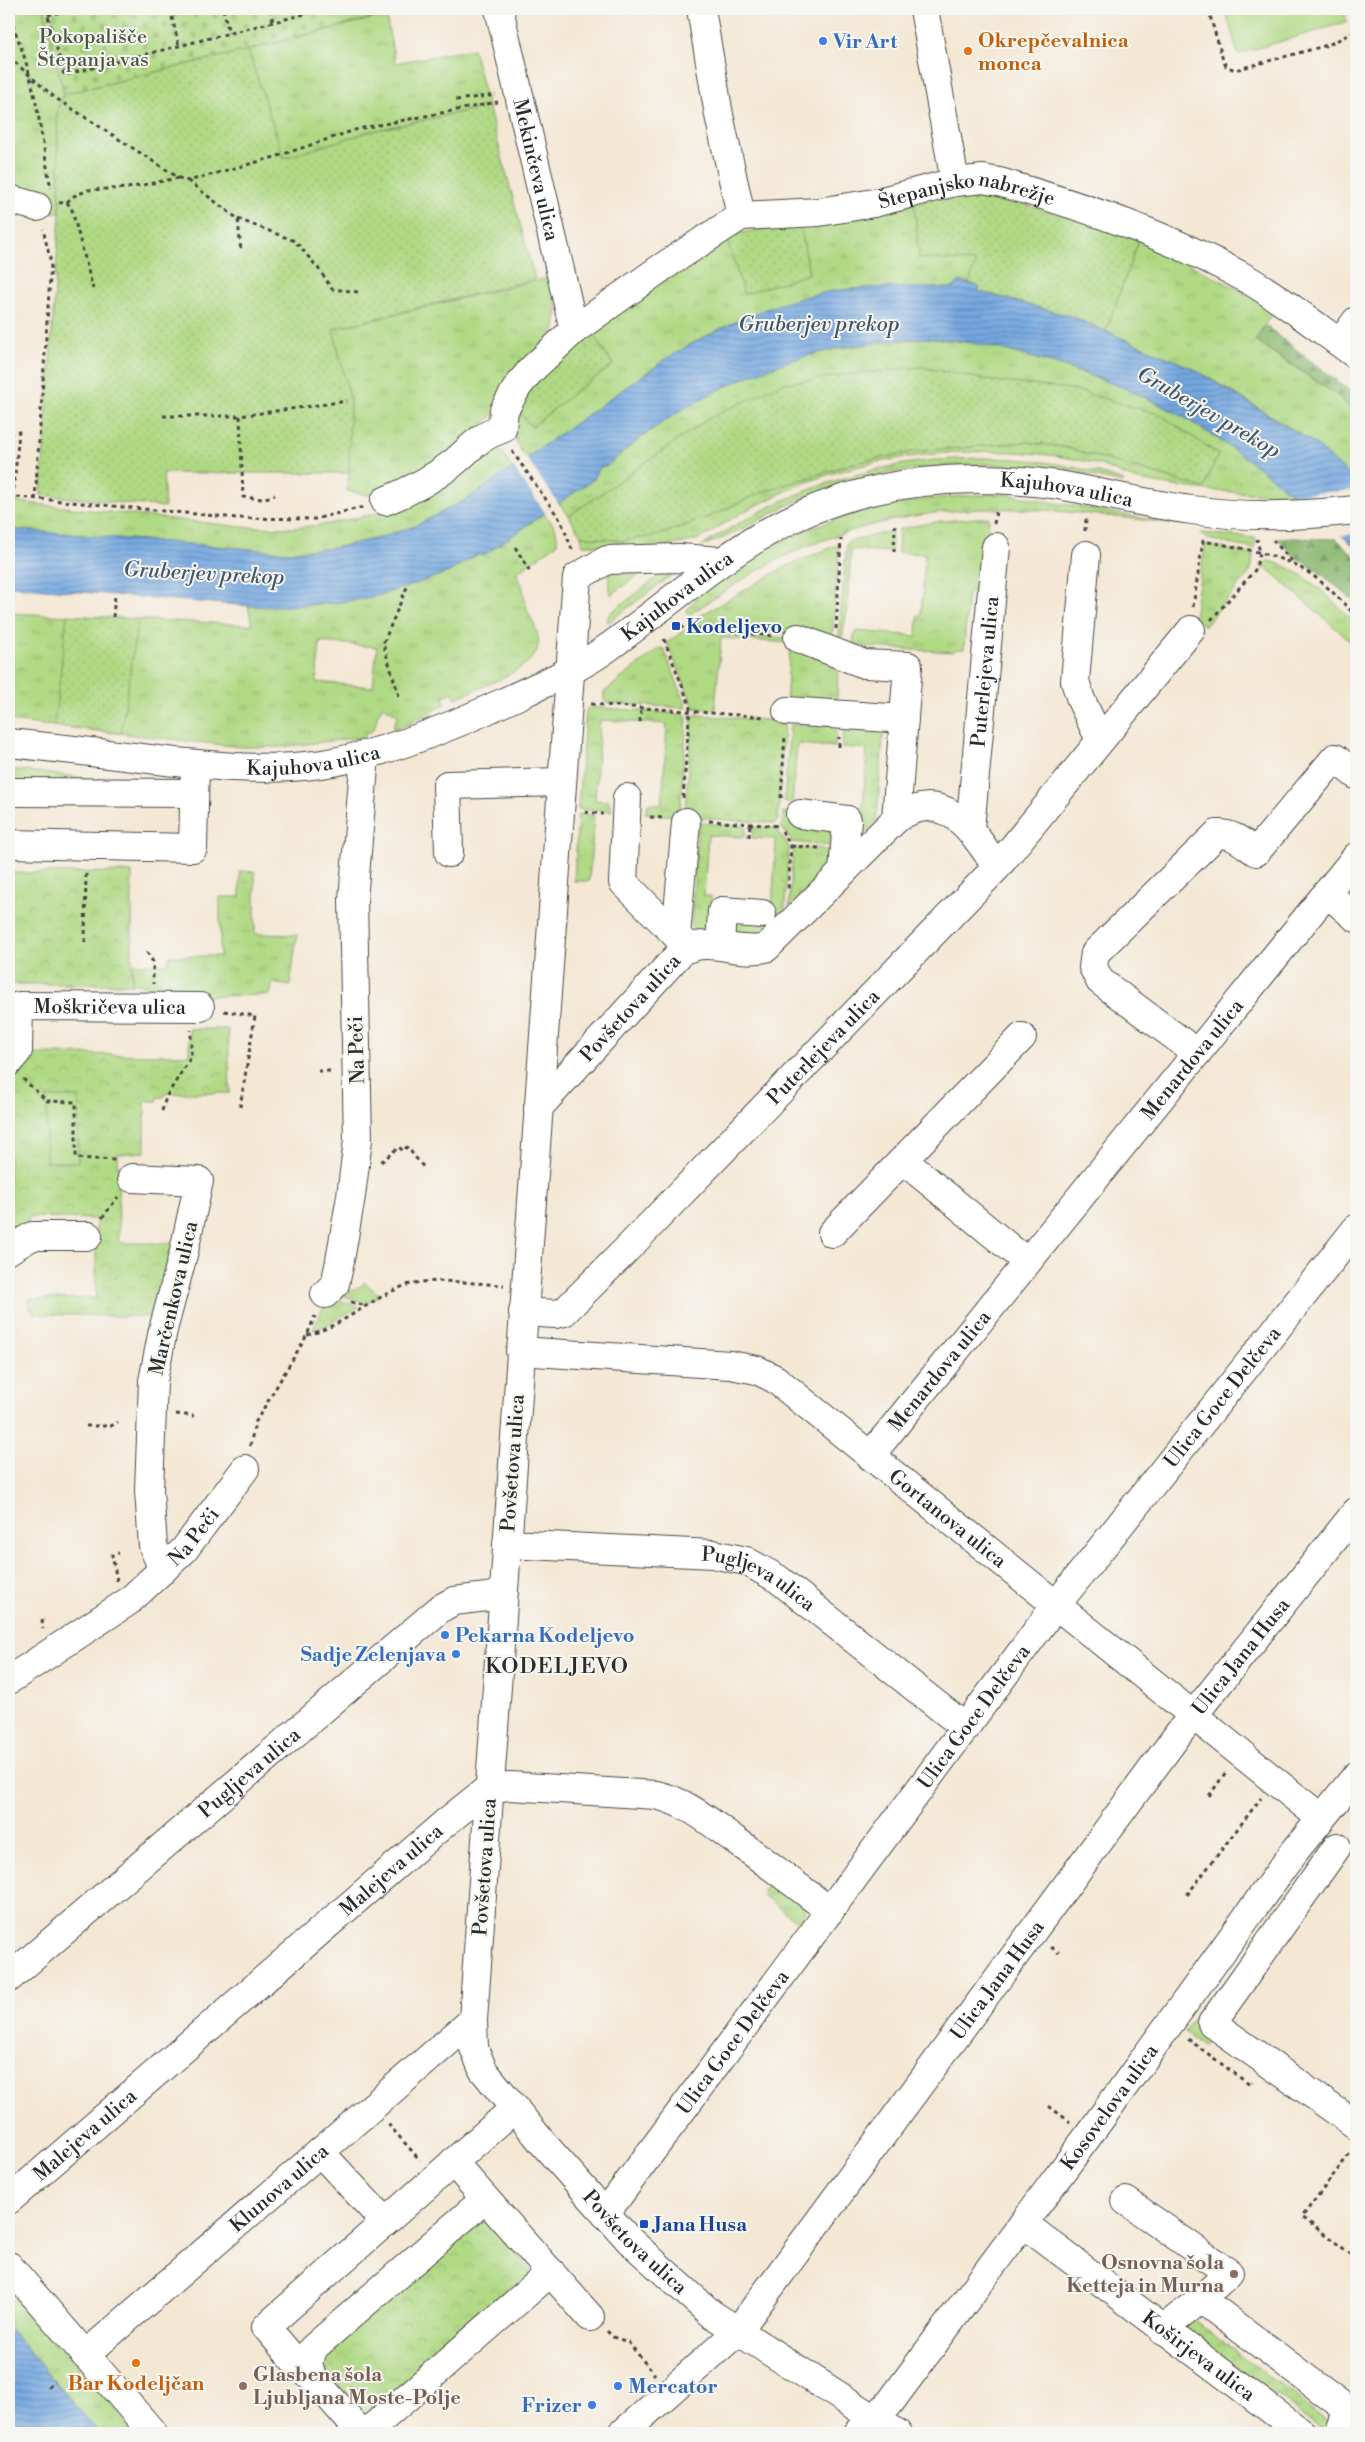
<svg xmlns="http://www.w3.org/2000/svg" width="1365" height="2442" font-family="'Libre Bodoni',serif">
	<defs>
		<pattern id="grass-tufts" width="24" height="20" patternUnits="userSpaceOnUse" patternTransform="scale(1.25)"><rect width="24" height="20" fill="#b0d984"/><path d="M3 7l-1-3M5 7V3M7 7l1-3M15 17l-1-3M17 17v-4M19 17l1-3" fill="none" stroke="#98ba72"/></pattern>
		<pattern id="forest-firs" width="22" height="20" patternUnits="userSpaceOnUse" patternTransform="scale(1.25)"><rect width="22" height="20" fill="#8cb972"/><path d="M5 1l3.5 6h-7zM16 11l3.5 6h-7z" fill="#73975e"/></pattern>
		<pattern id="cemetery-stones" width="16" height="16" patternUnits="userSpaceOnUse" patternTransform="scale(1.25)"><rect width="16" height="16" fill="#b0d984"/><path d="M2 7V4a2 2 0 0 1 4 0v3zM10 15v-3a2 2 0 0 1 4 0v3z" fill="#98ba72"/></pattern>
		<pattern id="park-crowns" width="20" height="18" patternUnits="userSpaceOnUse" patternTransform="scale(1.25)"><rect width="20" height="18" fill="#b0d984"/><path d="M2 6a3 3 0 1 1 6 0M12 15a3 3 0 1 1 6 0" fill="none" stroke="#98ba72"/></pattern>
		<pattern id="garden-dots" width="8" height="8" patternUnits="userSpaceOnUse" patternTransform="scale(1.25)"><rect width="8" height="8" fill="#b0d984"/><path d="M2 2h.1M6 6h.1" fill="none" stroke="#98ba72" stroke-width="1.8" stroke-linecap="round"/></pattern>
		<pattern id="water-rules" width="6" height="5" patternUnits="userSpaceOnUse" patternTransform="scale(1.25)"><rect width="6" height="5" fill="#74a7e0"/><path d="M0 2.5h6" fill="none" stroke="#5f88b6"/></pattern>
	</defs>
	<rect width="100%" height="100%" fill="#f6f6f2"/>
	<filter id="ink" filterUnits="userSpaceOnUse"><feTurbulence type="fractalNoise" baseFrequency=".02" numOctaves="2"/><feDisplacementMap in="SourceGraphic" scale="10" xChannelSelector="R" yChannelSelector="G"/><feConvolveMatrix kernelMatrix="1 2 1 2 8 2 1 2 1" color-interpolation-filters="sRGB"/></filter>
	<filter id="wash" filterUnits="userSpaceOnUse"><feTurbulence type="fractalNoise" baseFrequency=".0096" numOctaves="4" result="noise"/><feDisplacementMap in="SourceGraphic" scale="20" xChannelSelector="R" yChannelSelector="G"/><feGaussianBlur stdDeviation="1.12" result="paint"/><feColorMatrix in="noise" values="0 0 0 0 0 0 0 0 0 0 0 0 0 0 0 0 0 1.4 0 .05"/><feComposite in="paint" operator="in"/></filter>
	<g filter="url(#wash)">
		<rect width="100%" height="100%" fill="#f4e7d4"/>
		<path fill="url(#grass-tufts)" stroke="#6e8258" fill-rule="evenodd" d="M9 9H44L64 94 57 111 60 212 43 213 9 193Z
			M386 15 395 63 473 49 488 106 368 132 283 159 248 50Z
			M914 203 976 262 969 283 959 281 955 288 861 289 814 295 734 323 696 341 666 359 526 458C513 439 512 434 518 411L532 427 573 393 613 365 589 329 726 236 744 293 800 222Z
			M1139 239 1275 308 1255 341 1335 394 1356 413V481L1314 443 1246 400 1192 368 1106 331Z
			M551 277C555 299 561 317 551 338L491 417 443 463 374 496 347 491 349 473 333 329Z
			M925 338 983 344 1055 364 1128 389 1182 416 1268 472 1293 494C1241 494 1190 490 1139 480 1125 477 1111 468 1097 464 1038 449 976 449 916 456 867 462 816 475 772 498 757 505 742 512 728 521 718 527 708 536 696 540 660 551 619 545 583 545L581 536 622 541 713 515 759 493 854 463 912 452 1027 442 1064 447 1204 488 1218 454 1159 414 921 367 708 419 569 516 559 503 594 479 600 467C631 449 658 421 690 403 738 376 795 354 850 347 875 343 900 341 925 338Z
			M489 444 503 453 512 469 471 497 415 526 379 538 334 548 286 552 9 529V501L243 527 294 528 328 524 374 514 417 498Z
			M981 458C1030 458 1078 465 1124 481L1123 483C1096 477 1069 470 1041 468 965 459 884 468 812 495 774 509 739 534 702 546 769 501 837 474 917 462 938 459 960 459 981 458Z
			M1006 494 1177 524C1123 518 1068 510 1014 509 935 507 855 523 783 557 750 573 719 595 689 615L685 612C693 603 701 592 710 583 719 574 734 568 745 561 827 511 911 496 1006 494Z
			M544 514C554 524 558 530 557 544L516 573C526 587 522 594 527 609 532 621 540 632 538 646 536 669 476 689 456 698L453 692 443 697 445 704 409 724 394 729 393 727 398 715 383 706 378 714 374 729 363 737 281 747H242L9 721V613L252 625 248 606 304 605 370 598 449 572 476 555H484ZM320 642 377 647 373 687 316 682Z
			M989 517 984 593 968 592 964 649 954 650 953 652 853 646 854 636 857 631 917 636 918 615H921L925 554 898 552 899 529 940 521Z
			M892 531 891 552 851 549 847 610 841 644H838L847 543 850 541Z
			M1200 533 1256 538 1254 549 1207 539Z
			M1205 544 1253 555 1251 571 1205 626 1194 617Z
			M837 545 839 547 832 639 790 633 690 626 689 623 698 617 785 567Z
			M1268 561C1301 566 1334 602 1356 624V646L1269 570 1261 567Z
			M651 565 611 595 608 573Z
			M672 566 675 571 673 574 609 622 607 621 609 614Z
			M683 631 790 638V643L721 638 715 710 694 708 667 643Z
			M790 645 838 661 837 707 786 704Z
			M660 648 664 649 687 708 607 703 604 700V692Z
			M589 707 684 714 687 718 680 812 676 816 645 813 648 804H662L667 724 600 720 595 800 609 801 612 811 578 809 586 710Z
			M790 725H837L835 747 797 744 792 804 784 801Z
			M844 726 878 729 883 736 877 816 875 823 859 840 852 832 862 821 867 749 842 747Z
			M9 769 152 786 9 785Z
			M783 812 793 813 830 827 831 846 792 842 782 828Z
			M578 814 594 815 589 881H574Z
			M698 823 746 826 745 837 708 835 704 896H711V924L708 930 700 934 693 930 691 922Z
			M754 827 776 828 789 847 784 918C761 939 760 935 731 932V922L772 914 776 839 752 838Z
			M795 848 824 849 826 852 822 876 789 907 793 849Z
			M240 871 255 872V934L297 935 290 986 273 983 270 995 146 997V984H132L133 964H168L169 956H220V897H240Z
			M364 1282 380 1295 365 1303 344 1296 343 1294 363 1285Z
			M327 1299 342 1301 359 1307 317 1330 313 1329Z
			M772 1882 804 1906 806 1911 799 1923 764 1896 763 1891 769 1883Z
			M1193 2019 1212 2032 1203 2046 1184 2032Z
			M9 2286 136 2433H99L9 2328Z
			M1193 2320 1332 2424 1328 2433 1182 2327Z"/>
		<path fill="url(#forest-firs)" stroke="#5c724e" d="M1266 326 1356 396V413L1335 394 1255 340Z
			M1293 538 1337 539 1356 558V603L1323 575 1294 556 1278 539Z"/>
		<path fill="url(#cemetery-stones)" stroke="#6e8258" d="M44 9H419L375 17 248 50 64 94Z"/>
		<path fill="url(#park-crowns)" stroke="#6e8258" d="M695 715 781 721 784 725 778 820 775 823 687 817 685 813 692 718Z
			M132 872V984H9V873Z
			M189 1029H228L230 1093H166L164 1097H158L157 1101H145V1152L118 1154 119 1243H170L177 1245 157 1317 34 1314 33 1310H30L29 1299 96 1298V1219L29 1217 27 1230 9 1242V1073H17L29 1054 189 1055Z
			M480 2210 535 2275 366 2420 314 2360Z"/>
		<path fill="url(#garden-dots)" stroke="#6e8258" d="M248 50 284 158 368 132 488 106 535 279 333 329 350 398 349 473H163L165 507 41 495 60 212 57 111 64 94Z
			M985 192 1139 239 1106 331 1073 317 978 291 979 287 969 283 976 262 919 258 914 203 956 193Z
			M800 222 809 274 744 294 726 236Z
			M589 329 613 365 573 393 532 427 518 411 532 385Z
			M921 367 993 381 1070 389 1159 414 1218 454 1204 488 1064 447 1027 442 912 452 854 463 760 493 713 515 659 535 622 541 581 536 569 516 708 419 781 384 853 374Z
			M67 615 138 619 121 733 54 726Z"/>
		<path fill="#b0d984" stroke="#6e8258" d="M1225 9H1343L1347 22 1238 54Z
			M47 1097H79L78 1162H46Z"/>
		<path fill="url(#water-rules)" stroke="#506986" d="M959 281 980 287 978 291 1073 317 1192 368 1314 443 1356 481V548C1300 500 1246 453 1181 416 1131 387 1076 369 1020 354 989 346 956 338 924 338 807 342 692 388 606 467H600L594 479 484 555H476L449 572 407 587 370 598 334 603 274 607 248 606 9 586V529L286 552 334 548 379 538 415 526 471 497 666 359C711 331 761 307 813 295 858 284 908 288 954 288Z
			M9 2328 99 2433H9Z"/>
		<path fill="#f4e7d4" d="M525 456 560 506 547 515 512 466Z
			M1356 490V534L1338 536 1290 495Z"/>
	</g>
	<g filter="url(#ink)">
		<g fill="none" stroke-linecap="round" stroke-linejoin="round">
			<defs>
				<g id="minor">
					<path id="s1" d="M499 9 574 330"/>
					<path d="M701 9 719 115 741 216"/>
					<path d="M924 9 955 182"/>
					<path d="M9 199 37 207"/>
					<path d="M1340 343 1356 321"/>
					<path id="s2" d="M385 501C410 491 431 480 452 464 470 449 479 436 502 429L504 410 518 386 531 370 574 330 661 268 741 216 819 212 874 203 955 182 983 179 999 182C1085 207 1168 235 1247 279 1285 301 1320 329 1356 355"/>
					<path d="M1086 555 1075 681 1081 700 1100 740"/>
					<path id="s3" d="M722 561 679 558 607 560 577 577 473 2020 474 2048 483 2070 542 2142 629 2240 710 2313 897 2433"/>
					<path d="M798 638 864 664 908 666 896 819"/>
					<path d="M787 711 904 719"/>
					<path d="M15 792 194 793"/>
					<path d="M627 798 623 882 689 948"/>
					<path d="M800 814 847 820 843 872"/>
					<path id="s4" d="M970 829 996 547"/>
					<path d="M9 844 193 848 195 764"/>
					<path d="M449 853 447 785 561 782"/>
					<path d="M1327 893 1356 918"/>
					<path d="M676 935 686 822"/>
					<path d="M720 945 722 911 762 914"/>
					<path d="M1197 1053 1100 981 1093 967 1095 953 1217 834C1233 833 1243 843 1256 852L1335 758 1356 775"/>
					<path id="s5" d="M9 1062 18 1051 19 1006 200 1007"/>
					<path id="s6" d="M538 1108 682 951C710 936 737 955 766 948L896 819C945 785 972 831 997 867"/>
					<path d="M904 1161 1027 1262"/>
					<path d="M132 1178 199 1181 184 1251 163 1330 153 1381 149 1491 153 1546 163 1570"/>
					<path d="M832 1233 1022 1037"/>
					<path d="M9 1250 32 1236H88"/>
					<path d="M325 1294 335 1284 339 1266 351 1196 358 1140 353 900 365 755"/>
					<path id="s7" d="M523 1312 555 1314 564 1312 625 1251 997 867 1191 630"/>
					<path id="s8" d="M520 1351 730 1365 757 1370 775 1379 1321 1818"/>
					<path id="s9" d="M870 1456 1356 857"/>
					<path id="s10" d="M507 1544 713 1554 746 1561 778 1579 966 1728"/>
					<path id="s11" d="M9 1680 129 1601 184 1550 245 1469"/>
					<path d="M1337 1847 1212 2023 1356 2125"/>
					<path id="s12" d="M9 1978 441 1608 454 1601 503 1595"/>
					<path d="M320 2152 385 2222"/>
					<path d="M453 2162 590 2317"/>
					<path id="s13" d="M9 2200 445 1823 489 1788 510 1786 656 1795C687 1802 710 1822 735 1840 767 1863 799 1887 830 1911"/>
					<path d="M1126 2201 1229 2273 1201 2299"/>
					<path id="s14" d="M605 2214 1056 1605 1356 1229"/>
					<path id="s15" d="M1024 2224 1302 2433"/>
					<path d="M9 2266 153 2433"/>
					<path d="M1162 2330 1201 2299 1348 2410 1339 2433"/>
					<path id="s16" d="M85 2355 473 2020"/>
					<path d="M312 2377 294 2360 266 2327 515 2108"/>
					<path d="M361 2433 312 2377 308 2363 312 2349 485 2199"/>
					<path d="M366 2433 551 2272"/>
					<path id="s17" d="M623 2433 737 2332 1179 1733 1356 1512"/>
					<path id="s18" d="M858 2433 889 2404 1088 2136 1294 1852 1356 1776"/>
				</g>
				<g id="major">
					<path id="s19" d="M9 743C59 748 108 754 158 760 212 766 267 772 322 764 385 754 447 729 504 702 538 686 575 671 606 649 693 587 758 518 867 492 928 477 996 476 1059 485 1103 493 1147 504 1192 510 1246 518 1302 516 1356 510"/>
				</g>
			</defs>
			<use href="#minor" stroke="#494744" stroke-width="30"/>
			<use href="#major" stroke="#494744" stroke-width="30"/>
			<path stroke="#494744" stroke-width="3" stroke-dasharray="4 4" stroke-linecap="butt" d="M9 9C12 26 19 40 24 56 38 99 42 144 51 188
				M46 9 64 75 325 9
				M170 9 179 46
				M223 9 229 33
				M270 9 273 22
				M1208 9 1223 60 1226 66 1235 70 1328 45 1356 31
				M48 15 74 9
				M9 57 54 97 179 178 188 181 275 157 358 129 498 102
				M456 100 496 95
				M188 181 238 219 241 252
				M67 202 72 210 93 289
				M59 203 67 202 74 196 88 190 128 188 178 178
				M238 219 295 241 318 268 332 289 359 292
				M163 416H240L347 401
				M240 416 243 497 262 499 275 495
				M9 433 19 432 13 496
				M512 451 561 521 573 552
				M9 496 237 518 315 519 363 507
				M35 500 51 263 43 229
				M994 524 996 512
				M1085 531 1086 519
				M1273 540 1297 567
				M515 547 531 573
				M894 552 895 525
				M1193 607 1203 541C1241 548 1285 554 1316 578 1331 589 1343 603 1356 616
				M113 617 115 595
				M1211 620 1255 570 1260 553 1257 539
				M680 627 775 636
				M836 629 841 539
				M664 639 690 706 683 798
				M399 696 383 644 407 587
				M591 704 765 717
				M640 722 641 707
				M839 747V737
				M781 798 785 735
				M585 812 603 814
				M650 817 663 818
				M709 821 779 826
				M782 831 791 846 788 892
				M749 837 750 824
				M791 846 820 848
				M85 942 86 870
				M147 952 153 962V984
				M224 1011 255 1016 240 1107
				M318 1071H332
				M23 1079 47 1101 76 1102V1158L115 1160
				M162 1111 166 1097 191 1057V1030
				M381 1162 399 1147 403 1151 407 1147 425 1169
				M102 1218 118 1197
				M351 1302 366 1306
				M307 1335C344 1326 372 1297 407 1285 431 1277 477 1284 504 1285
				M176 1414 194 1416
				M86 1426H111L118 1422
				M250 1446 255 1423 307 1335 315 1316
				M117 1581 112 1555 119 1553
				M42 1620 43 1629
				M1209 1796 1226 1772
				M1187 1895 1261 1798
				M1051 1947 1059 1953
				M1188 2039 1250 2085 1252 2082
				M1051 2106 1050 2107 1070 2122
				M388 2124 420 2160
				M1354 2148 1302 2217 1356 2258
				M607 2331 613 2337 628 2342 655 2375
				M48 2387 54 2381"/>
			<use href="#minor" stroke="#fff" stroke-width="28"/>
			<use href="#major" stroke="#fff" stroke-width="28"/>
		</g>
	</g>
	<g fill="#3f7fe0" stroke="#f6f6f2" stroke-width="2">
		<circle cx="823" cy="41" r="5"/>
		<circle cx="445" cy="1635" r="5"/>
		<circle cx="456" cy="1654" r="5"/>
		<circle cx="618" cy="2386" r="5"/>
		<circle cx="592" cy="2405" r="5"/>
	</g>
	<g fill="#e8710a" stroke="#f6f6f2" stroke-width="2">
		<circle cx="968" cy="51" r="5"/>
		<circle cx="136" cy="2363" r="5"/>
	</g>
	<g fill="#1a4fb4" stroke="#f6f6f2" stroke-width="2">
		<rect x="671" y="621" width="10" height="10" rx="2.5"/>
		<rect x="639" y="2219" width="10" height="10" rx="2.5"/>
	</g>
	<g fill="#8d6e63" stroke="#f6f6f2" stroke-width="2">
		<circle cx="1234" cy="2274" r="5"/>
		<circle cx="243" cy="2386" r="5"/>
	</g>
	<g text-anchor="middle" stroke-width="4" stroke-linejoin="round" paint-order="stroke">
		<g font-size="20" fill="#4c5641" stroke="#f6f6f2">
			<text x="93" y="43">Pokopališče<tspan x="93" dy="23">Štepanja vas</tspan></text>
		</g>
		<g font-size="20" font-weight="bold" fill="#c56008" stroke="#f6f6f2" text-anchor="start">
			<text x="978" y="47">Okrepčevalnica<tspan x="978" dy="23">monca</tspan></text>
			<text x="136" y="2390" text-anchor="middle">Bar Kodeljčan</text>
		</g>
		<g font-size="20" font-weight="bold" fill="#366cbe" stroke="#f6f6f2" text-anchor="start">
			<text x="833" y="48">Vir Art</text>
			<text x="455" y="1642">Pekarna Kodeljevo</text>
			<text x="446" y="1661" text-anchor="end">Sadje Zelenjava</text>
			<text x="628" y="2393">Mercator</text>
			<text x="582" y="2412" text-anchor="end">Frizer</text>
		</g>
		<g font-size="20" fill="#2b2b2b" stroke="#f6f6f2">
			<text dy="7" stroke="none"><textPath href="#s1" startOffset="165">Mekinčeva ulica</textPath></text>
			<text dy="7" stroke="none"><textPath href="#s2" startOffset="696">Štepanjsko nabrežje</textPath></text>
			<text dy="7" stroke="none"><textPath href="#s19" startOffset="1131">Kajuhova ulica</textPath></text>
			<text dy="7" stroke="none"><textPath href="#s19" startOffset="711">Kajuhova ulica</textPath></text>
			<text dy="7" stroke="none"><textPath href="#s4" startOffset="158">Puterlejeva ulica</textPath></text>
			<text dy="7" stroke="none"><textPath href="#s19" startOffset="306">Kajuhova ulica</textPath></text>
			<text dy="7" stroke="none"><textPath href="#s5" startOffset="150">Moškričeva ulica</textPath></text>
			<text dy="7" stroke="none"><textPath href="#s6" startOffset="136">Povšetova ulica</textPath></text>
			<text dy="7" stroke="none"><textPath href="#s7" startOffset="412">Puterlejeva ulica</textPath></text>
			<text transform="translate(356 1050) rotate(-92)" y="7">Na Peči</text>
			<text dy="7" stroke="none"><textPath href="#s9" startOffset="511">Menardova ulica</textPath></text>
			<text transform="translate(173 1298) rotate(-77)" y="7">Marčenkova ulica</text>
			<text dy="7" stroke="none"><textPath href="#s9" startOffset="110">Menardova ulica</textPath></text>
			<text dy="7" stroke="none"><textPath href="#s14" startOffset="1024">Ulica Goce Delčeva</textPath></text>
			<text transform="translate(512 1463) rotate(-86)" y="7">Povšetova ulica</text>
			<text dy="7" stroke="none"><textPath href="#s8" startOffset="480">Gortanova ulica</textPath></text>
			<text dy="7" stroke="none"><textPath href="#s11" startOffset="235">Na Peči</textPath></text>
			<text dy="7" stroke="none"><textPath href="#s10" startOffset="258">Pugljeva ulica</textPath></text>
			<text dy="7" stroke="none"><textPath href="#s17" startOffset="995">Ulica Jana Husa</textPath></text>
			<text dy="7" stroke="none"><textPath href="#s14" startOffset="619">Ulica Goce Delčeva</textPath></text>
			<text dy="7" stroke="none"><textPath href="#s12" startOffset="316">Pugljeva ulica</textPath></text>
			<text transform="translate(484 1867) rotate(-86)" y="7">Povšetova ulica</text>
			<text dy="7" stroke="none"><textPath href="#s13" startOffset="505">Malejeva ulica</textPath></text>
			<text dy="7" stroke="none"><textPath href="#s17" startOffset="590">Ulica Jana Husa</textPath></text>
			<text dy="7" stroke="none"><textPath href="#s14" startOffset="214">Ulica Goce Delčeva</textPath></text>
			<text dy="7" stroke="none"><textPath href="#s18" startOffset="412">Kosovelova ulica</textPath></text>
			<text dy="7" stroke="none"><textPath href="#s13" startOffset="100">Malejeva ulica</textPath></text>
			<text dy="7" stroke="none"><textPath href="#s16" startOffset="256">Klunova ulica</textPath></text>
			<text dy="7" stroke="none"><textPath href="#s3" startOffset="1878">Povšetova ulica</textPath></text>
			<text dy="7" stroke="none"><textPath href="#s15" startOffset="219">Koširjeva ulica</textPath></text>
		</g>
		<g font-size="20" font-weight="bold" fill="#164399" stroke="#f6f6f2" text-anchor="start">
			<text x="686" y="633">Kodeljevo</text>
			<text x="654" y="2231">Jana Husa</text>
		</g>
		<g font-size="20" font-weight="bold" fill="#785e54" stroke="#f6f6f2" text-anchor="end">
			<text x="1224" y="2269">Osnovna šola<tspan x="1224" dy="23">Ketteja in Murna</tspan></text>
			<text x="253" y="2381" text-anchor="start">Glasbena šola<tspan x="253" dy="23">Ljubljana Moste-Polje</tspan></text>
		</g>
		<g font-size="21" font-style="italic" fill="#45566a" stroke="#f6f6f2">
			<text x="819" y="331">Gruberjev prekop</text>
			<text transform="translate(1209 412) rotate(30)" y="7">Gruberjev prekop</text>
			<text transform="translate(204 573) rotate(3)" y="7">Gruberjev prekop</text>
		</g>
		<g font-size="22" letter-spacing="1" fill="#2b2b2b" stroke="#f6f6f2">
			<text x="557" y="1673">KODELJEVO</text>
		</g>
	</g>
	<rect width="1365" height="2442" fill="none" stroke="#f6f6f2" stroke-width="30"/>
</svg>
